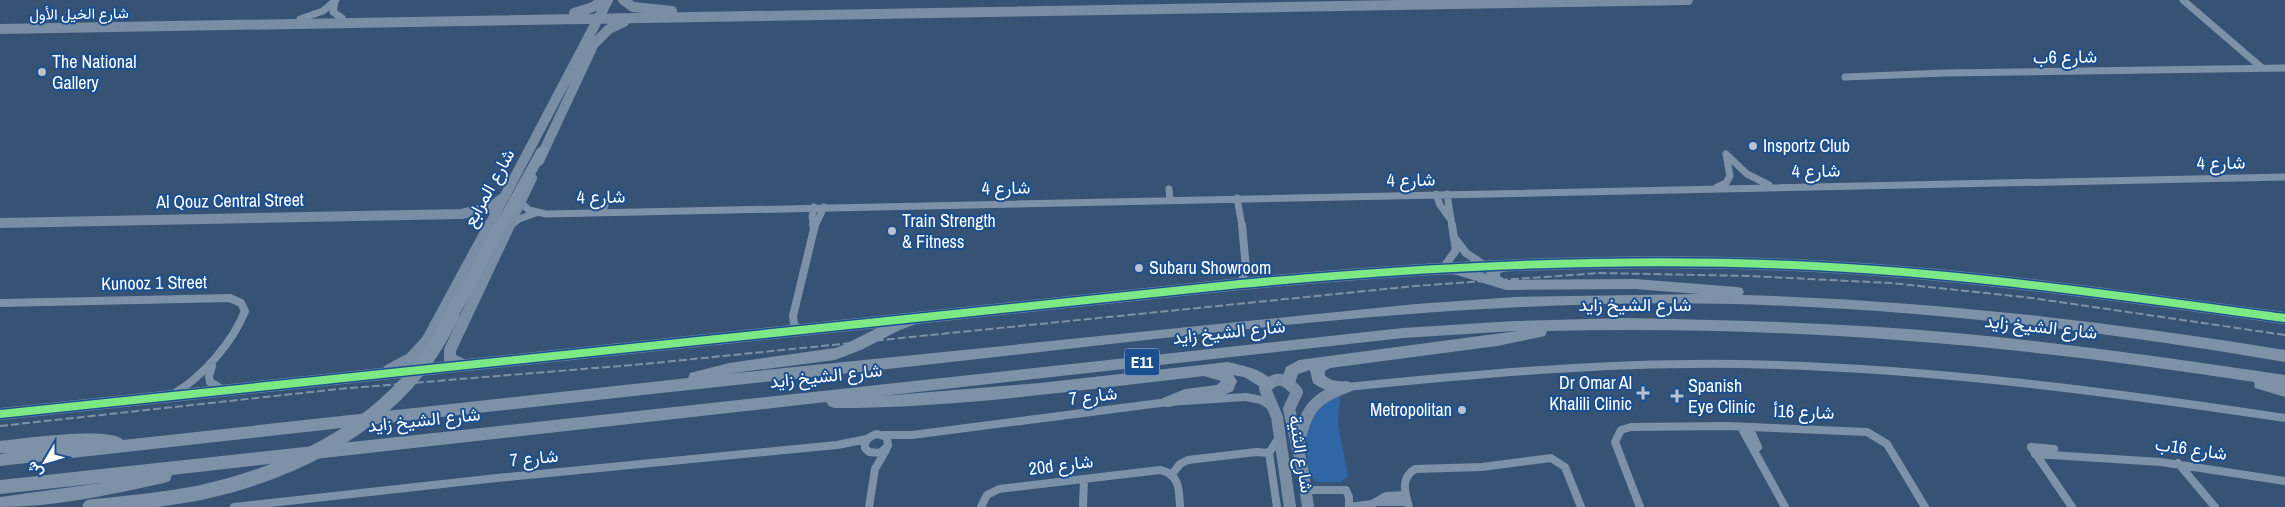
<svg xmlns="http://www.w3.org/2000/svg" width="2285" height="507" font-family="'Archivo Narrow',Vazirmatn,sans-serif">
	<rect width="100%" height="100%" fill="#365274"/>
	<path fill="#2f66a5" d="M1340 396 1338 424 1348 477 1340 482H1316C1305 473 1304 428 1310 414 1316 404 1330 400 1340 396Z"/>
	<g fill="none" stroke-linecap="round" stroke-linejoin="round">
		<path stroke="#7d92a8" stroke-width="7" d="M2183 0 2262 68
			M335 2 333 12 342 18
			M300 19 323 11 336 0
			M1845 77 1945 73 2285 68
			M1726 154 1747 174 1769 185
			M1717 187 1726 183 1730 176 1726 154
			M1169 189 1170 200
			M1436 194 1440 205 1451 220
			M1447 194 1452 226
			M1237 198 1242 226
			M521 203 529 210 546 214 2285 177
			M602 212 607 200
			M510 226 519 219 536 213
			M814 226 812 217 814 207
			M815 226 824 207"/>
		<path stroke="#7d92a8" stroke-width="8" d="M813 225 814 228
			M1456 240 1466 253 1484 265
			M1444 267 1456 250 1452 225
			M1241 284 1246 268 1242 225
			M0 303 230 298 241 303 245 311C233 342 203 376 175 393
			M801 331 794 324 793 316 815 225
			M212 366 209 376 210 382 222 389
			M1347 387C1477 374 1608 362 1739 364 1922 367 2104 391 2285 418
			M1741 427 1785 507
			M1749 427 1758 447
			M877 434 887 437 888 446 880 453 869 452 865 448C864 440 870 436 877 434Z
			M884 435H912L1168 402 1246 397 1261 400 1272 407
			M2031 447 2072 507
			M2031 447 2054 449
			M2035 454 2161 462 2285 481
			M2178 463 2215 507
			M1172 474 1180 464 1188 460 1256 452 1269 453
			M1305 490H1346L1349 497V507
			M1378 502H1407
			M234 507 497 478 837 445 867 439
			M869 507 875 469 886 450
			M981 507 987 495 999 489 1160 470C1180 474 1179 490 1180 507
			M1083 507 1084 479
			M1277 507 1269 453 1280 436
			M1349 507 1372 504 1386 496 1406 495
			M1409 507C1405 493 1400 478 1415 469L1482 467 1551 458 1565 467 1581 507
			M1640 507 1615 442 1621 430 1631 427 1727 426 1867 432 1887 444 1925 507"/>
		<path stroke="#798da4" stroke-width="10" d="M623 0 633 7 672 11
			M574 13 593 7 603 0
			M0 29 1688 0
			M594 44 609 29 624 22
			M539 161 592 48
			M0 223 461 214 490 208 504 197
			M489 226 608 0
			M509 226 532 178"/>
		<path stroke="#798da4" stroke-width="12" d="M463 365 450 359V350L509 225
			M389 370 410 359 427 341 490 225
			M0 414 1240 284C1424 267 1608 257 1793 265 1958 272 2121 296 2285 318
			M1298 445C1306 411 1312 399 1346 387
			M1290 507 1277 417 1265 389C1276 373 1287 380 1297 392L1289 409 1302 467 1308 507"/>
		<path fill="#7e92a7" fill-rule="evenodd" d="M543 145 549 149 459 315 457 319H447L445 315 537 149Z
			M1511 260 1516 262 1518 265 1516 268 1500 273V276L1506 280 1635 279 1737 287 1742 288 1744 292 1742 295C1925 300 2105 321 2285 350V362C2061 324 1835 299 1607 304 1373 309 1139 342 906 367 604 399 302 432 0 466V454L6 453H0V441C21 439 111 426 123 440L688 378 690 373 729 363 835 348C855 342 904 309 921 314L923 318 921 322 900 330 861 350 835 360 726 374 1416 304 1515 297 1699 294 1635 289 1506 290 1457 275 1430 271 1428 268 1430 265C1448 260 1469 268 1486 274L1488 268Z
			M1624 318C1735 320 1845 323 1956 333 2066 343 2176 359 2285 375V397L2255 388 2254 382C2019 345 1784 325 1547 331L1545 336 1497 346 1330 368 1325 371V376L1332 380 1352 383 1355 387 1352 391C1338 396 1325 391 1313 383L1310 370 1298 374 1294 386 1289 388 1284 386 1281 382 1286 367 1299 360 1517 331H1514L1403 338 882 396 1040 383 1228 362C1244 366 1266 369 1275 385L1272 389 1267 391 1244 377 1233 375 1237 381 1233 391C1218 399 1202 396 1186 401 1177 404 1171 409 1163 406L1160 402 1163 398 1185 389 1217 385 1221 381 1204 376C1081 390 958 408 834 408L829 406 826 402 172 475 170 481 164 483C110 495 55 507 0 507V497L101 483 0 494V480L1403 328 1514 321Z"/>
		<path stroke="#7e92a7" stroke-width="2" stroke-dasharray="8 3" stroke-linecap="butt" d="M0 426 339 389 644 364 1415 286 1600 273 1749 276 1891 283 2032 298 2285 335"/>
		<path stroke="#7e92a7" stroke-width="15" d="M90 507C128 503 166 500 203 492 289 473 375 431 427 358 437 345 444 330 452 315"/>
		<defs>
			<path id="cycleway" d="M0 414 1240 284C1424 267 1608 257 1793 265 1958 272 2121 296 2285 318"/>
		</defs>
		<use href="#cycleway" stroke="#1b4f8f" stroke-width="11"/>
		<use href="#cycleway" stroke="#7ce984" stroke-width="8"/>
	</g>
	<g fill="#b9c2ce" stroke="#1b4f8f" stroke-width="2">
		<circle cx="42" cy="72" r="5"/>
		<circle cx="1753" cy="146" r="5"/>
		<circle cx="892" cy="231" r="5"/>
		<circle cx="1139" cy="268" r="5"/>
		<path d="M1640.5 385.5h5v5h5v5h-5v5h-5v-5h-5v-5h5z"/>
		<path d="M1674.5 388.5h5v5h5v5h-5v5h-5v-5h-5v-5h5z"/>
		<circle cx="1462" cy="410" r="5"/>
	</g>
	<g text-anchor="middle" stroke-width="4" stroke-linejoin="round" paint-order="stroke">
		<g font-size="15" fill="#fff" stroke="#1b4f8f">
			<text transform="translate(79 14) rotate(-1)" y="5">شارع الخيل الأول</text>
		</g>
		<rect fill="#1b4f8f" stroke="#bbcadd" stroke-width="1" x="1124.5" y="348.5" width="35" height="27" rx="4"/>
		<g font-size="16" font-weight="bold" fill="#fff">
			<text x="1142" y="368">E11</text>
		</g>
		<g font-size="18" fill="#fff" stroke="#1b4f8f">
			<text transform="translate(2065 57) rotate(-1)" y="6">شارع 6ب</text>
			<text transform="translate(2221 163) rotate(-1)" y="6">شارع 4</text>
			<text transform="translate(1816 171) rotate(-1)" y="6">شارع 4</text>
			<text transform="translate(1411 180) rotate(-1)" y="6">شارع 4</text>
			<text transform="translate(489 188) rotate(-61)" y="6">شارع المرابع</text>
			<text transform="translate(1006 188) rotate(-1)" y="6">شارع 4</text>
			<text transform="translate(601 197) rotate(-1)" y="6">شارع 4</text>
			<text transform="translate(230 201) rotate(-1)" y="6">Al Qouz Central Street</text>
			<text transform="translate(154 283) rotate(-1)" y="6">Kunooz 1 Street</text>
			<text x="1635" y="311">شارع الشيخ زايد</text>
			<text transform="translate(2041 327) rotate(6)" y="6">شارع الشيخ زايد</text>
			<text transform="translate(1229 332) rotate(-6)" y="6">شارع الشيخ زايد</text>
			<text transform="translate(826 376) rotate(-6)" y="6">شارع الشيخ زايد</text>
			<text transform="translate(1093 396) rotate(-7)" y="6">شارع 7</text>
			<text transform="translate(1804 412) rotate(2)" y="6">شارع 16أ</text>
			<text transform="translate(424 420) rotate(-6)" y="6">شارع الشيخ زايد</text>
			<text transform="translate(2191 449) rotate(8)" y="6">شارع 16ب</text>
			<text transform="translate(1301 454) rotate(81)" y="6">شارع الثنية</text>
			<text transform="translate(534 458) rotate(-6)" y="6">شارع 7</text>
			<text transform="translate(1061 465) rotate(-7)" y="6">20d شارع</text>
		</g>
		<g font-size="18" fill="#fff" stroke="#1b4f8f" text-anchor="start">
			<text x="52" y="68">The National<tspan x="52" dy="21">Gallery</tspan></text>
			<text x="1763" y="152">Insportz Club</text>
			<text x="902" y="227">Train Strength<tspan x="902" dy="21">&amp; Fitness</tspan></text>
			<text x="1149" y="274">Subaru Showroom</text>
			<text x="1632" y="389" text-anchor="end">Dr Omar Al<tspan x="1632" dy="21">Khalili Clinic</tspan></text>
			<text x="1688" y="392">Spanish<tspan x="1688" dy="21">Eye Clinic</tspan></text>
			<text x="1452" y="416" text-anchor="end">Metropolitan</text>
		</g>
	</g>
	<g transform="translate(45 462) rotate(232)" stroke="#1b4f8f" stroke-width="4" paint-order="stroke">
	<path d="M0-4L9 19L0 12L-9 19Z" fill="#ffffff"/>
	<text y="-8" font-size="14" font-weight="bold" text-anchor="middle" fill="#ffffff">ش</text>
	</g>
</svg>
